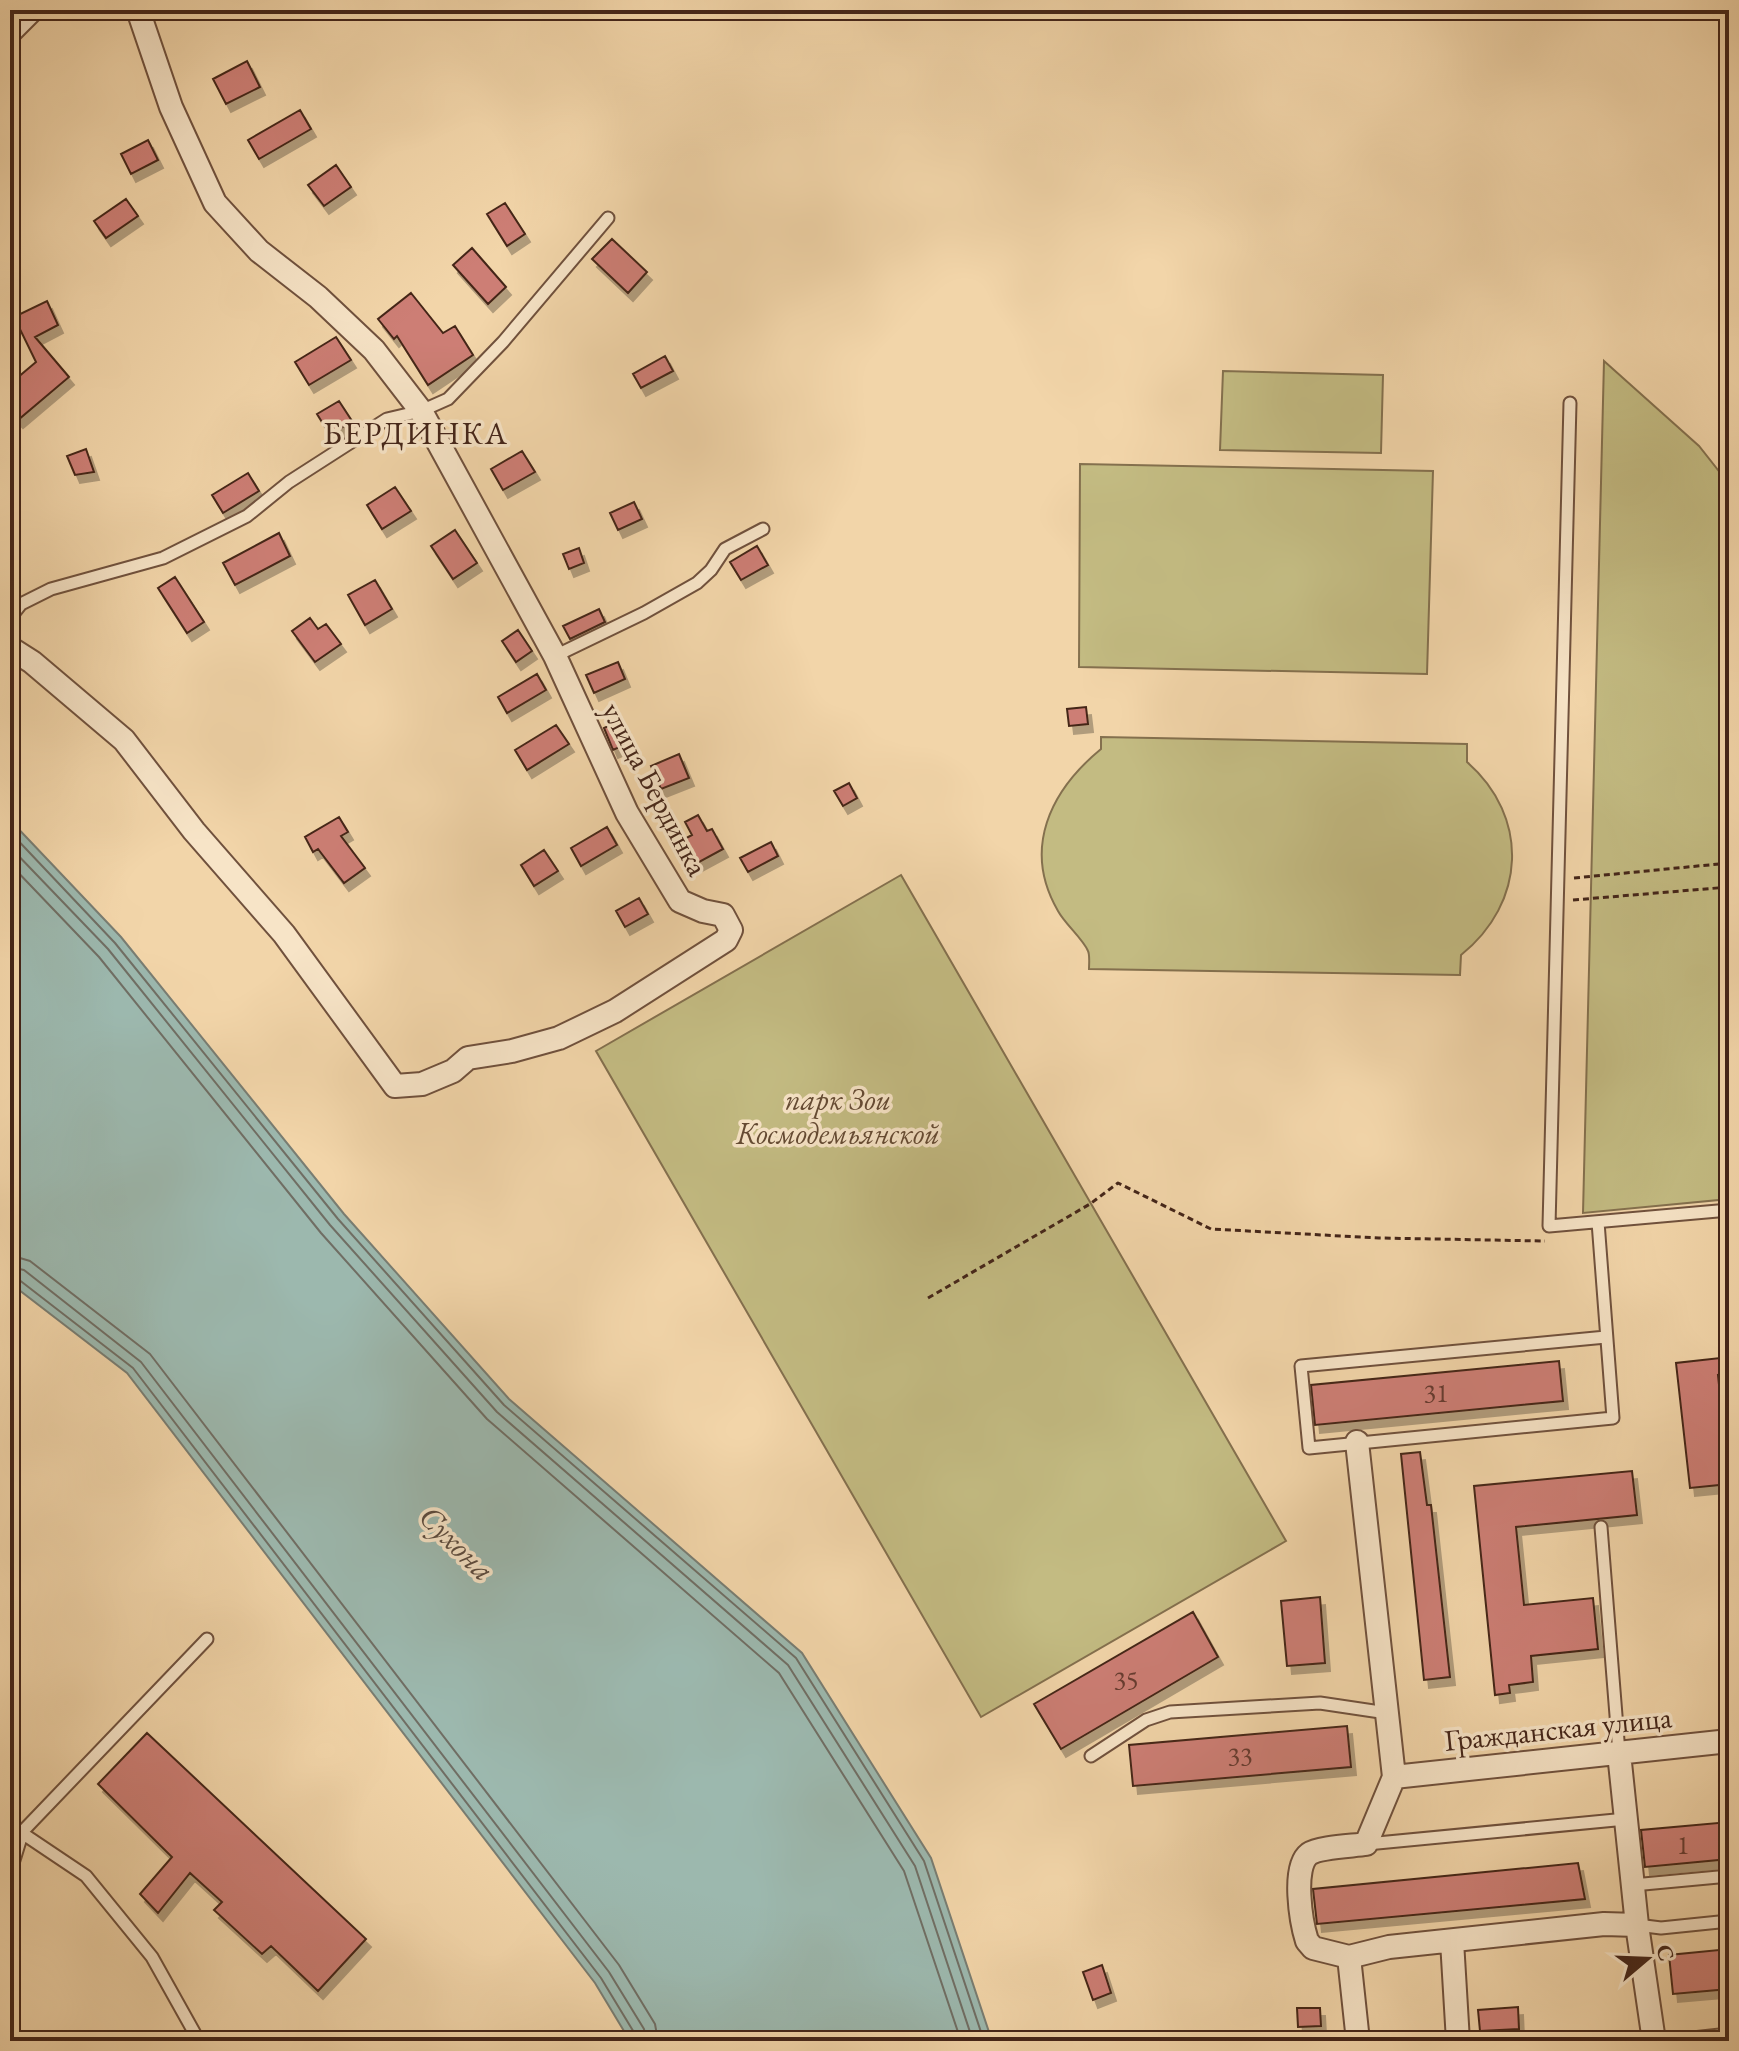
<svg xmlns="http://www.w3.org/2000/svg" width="1739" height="2051" font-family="'EB Garamond',serif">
	<defs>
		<filter id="shadow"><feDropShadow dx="5" dy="8" stdDeviation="0" flood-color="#0004"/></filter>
	</defs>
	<rect width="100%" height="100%" fill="#f2d5a9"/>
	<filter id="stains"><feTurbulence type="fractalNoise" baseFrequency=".0025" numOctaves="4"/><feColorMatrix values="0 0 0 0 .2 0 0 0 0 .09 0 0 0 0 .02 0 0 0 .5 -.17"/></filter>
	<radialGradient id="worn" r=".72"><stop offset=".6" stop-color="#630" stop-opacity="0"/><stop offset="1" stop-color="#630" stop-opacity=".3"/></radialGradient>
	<path fill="#c3bb82" stroke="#84704e" stroke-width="2" d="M1604 361 1699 446 1729 484V1199L1583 1213Z
		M1223 371 1383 375 1381 453 1220 450Z
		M1080 464 1433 471 1427 674 1079 667Z
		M1101 737 1467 744V762C1530 817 1526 903 1461 955L1460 975 1089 969C1089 964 1090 955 1088 951 1083 939 1065 924 1058 911 1022 849 1050 791 1101 749Z
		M901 875 1286 1541 981 1717 596 1051Z"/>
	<path fill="#9cb8ae" stroke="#797d72" stroke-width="2" d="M10 820 121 937 344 1214 509 1399 802 1653 931 1858 992 2041H630L595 1983 127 1373 10 1283Z"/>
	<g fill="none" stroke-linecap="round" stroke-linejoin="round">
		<path stroke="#706e64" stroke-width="2" d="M10 832 115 943 338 1219 504 1405 796 1658 924 1861 984 2041
			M10 847 108 949 330 1225 497 1412 788 1665 915 1866 973 2041
			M10 864 99 957 321 1233 487 1419 779 1673 904 1871 961 2041
			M10 1255 30 1261 150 1354 619 1965 655 2024 658 2041
			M10 1267 24 1270 141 1362 609 1972 644 2029 646 2041
			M10 1277 18 1279 133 1368 601 1978 635 2034 636 2041"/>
	</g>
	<path fill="#cd7e74" stroke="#442519" stroke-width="2" filter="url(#shadow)" d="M247 61 260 87 226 104 213 79Z
		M300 110 311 129 259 159 248 140Z
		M148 140 158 160 131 174 121 154Z
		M336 165 351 187 324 206 308 185Z
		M126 199 138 216 106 238 94 221Z
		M505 203 525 234 507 246 487 214Z
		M612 239 647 272 628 293 592 259Z
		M472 248 506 287 488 304 453 265Z
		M411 293 443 333 455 326 473 355 428 385 397 336 394 339 378 319Z
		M47 301 58 325 35 337 69 377 18 420 10 411V384L36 362 14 317Z
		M336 337 351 360 309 385 295 362Z
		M665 356 673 371 641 388 633 374Z
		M339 401 352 421 330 435 317 414Z
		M86 449 94 472 75 475 67 456Z
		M522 451 535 472 503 490 491 469Z
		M248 473 259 491 223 513 212 495Z
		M395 487 411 511 382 529 367 505Z
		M634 502 642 519 618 530 610 513Z
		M455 530 477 563 453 579 431 546Z
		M279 533 290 556 235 585 223 563Z
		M757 546 768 565 741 580 730 562Z
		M579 548 584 563 569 569 563 554Z
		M175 577 204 622 187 633 158 588Z
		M375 580 392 609 365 625 348 595Z
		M599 609 605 622 570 639 563 626Z
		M310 618 318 629 326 624 341 644 315 662 292 631Z
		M518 630 532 651 516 662 502 641Z
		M618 662 625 679 594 693 586 675Z
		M537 674 546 690 507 713 498 697Z
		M1086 707 1088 724 1069 726 1067 709Z
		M621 720 631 742 613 750 604 728Z
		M556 725 569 744 527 770 515 750Z
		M679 754 689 778 661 789 651 766Z
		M849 783 857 798 843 806 834 791Z
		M698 815 707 831 712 829 723 849 690 867 677 843 692 835 685 822Z
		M339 817 348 832 341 836 365 868 344 883 318 849 313 852 305 837Z
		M607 827 617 845 581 866 571 848Z
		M771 842 778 856 748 872 740 858Z
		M544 850 558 871 534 886 521 865Z
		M639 898 648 914 625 927 616 911Z
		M1729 1357V1374L1718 1375 1729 1484 1690 1488 1676 1363Z
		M1559 1361 1563 1401 1315 1425 1311 1385Z
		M1420 1452 1427 1505H1431L1450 1677 1424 1680 1401 1454Z
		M1632 1471 1637 1515 1516 1527 1524 1605 1593 1598 1598 1649 1531 1656 1533 1682 1509 1685 1510 1693 1495 1695 1474 1486Z
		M1320 1597 1325 1663 1287 1666 1281 1601Z
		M1193 1612 1218 1657 1061 1749 1034 1704Z
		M1347 1726 1351 1767 1133 1786 1129 1745Z
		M147 1733 366 1939 318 1991 271 1946 262 1954 214 1910 222 1902 190 1873 158 1913 140 1894 172 1857 98 1784Z
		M1729 1822V1859L1645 1867 1641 1830Z
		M1578 1863 1585 1899 1317 1924 1313 1889Z
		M1729 1949V1989L1673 1994 1669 1955Z
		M1102 1965 1111 1993 1093 2000 1083 1972Z
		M1518 2007 1519 2029 1480 2031 1478 2010Z
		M1297 2008H1320L1321 2026 1298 2027Z"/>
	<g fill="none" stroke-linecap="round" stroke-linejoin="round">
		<defs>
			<path id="service" d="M1570 403 1549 1226 1729 1210
				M10 618 21 604 51 589 163 558 247 516 289 482 387 419 421 411 448 399 503 342 608 218
				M555 656 644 613 697 583 711 570 725 549 763 529
				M1598 1222 1613 1418 1309 1448 1301 1366 1606 1337
				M1601 1527 1619 1753
				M1091 1756 1146 1720 1170 1712 1320 1703 1387 1713
				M10 1825 86 1876 152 1957 199 2041
				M1367 1844 1626 1819
				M10 1873 23 1831 207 1639
				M1633 1885 1729 1876
				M1637 1925 1661 1928 1729 1921
				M1665 2041 1729 2034"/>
			<path id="minor" d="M10 32 32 10
				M10 648 32 662 124 740 194 831 284 934 395 1086 422 1084 453 1071 468 1058 512 1051 559 1038 615 1011 726 940 731 930 723 915 703 911 680 901 627 813 555 656 421 411 374 350 318 297 259 251 215 203 171 107 138 10
				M1357 1442 1394 1777 1366 1844C1353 1846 1319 1847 1309 1854 1292 1867 1301 1922 1307 1941L1313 1948 1349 1957 1389 1947 1604 1924 1637 1925
				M1619 1753 1637 1925 1654 2041
				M1394 1777 1729 1741
				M1452 1941 1458 2041
				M1349 1957 1358 2041"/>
		</defs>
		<use href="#service" stroke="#70513d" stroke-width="15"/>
		<use href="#minor" stroke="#70513d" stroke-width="26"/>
		<path stroke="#442519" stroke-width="3" stroke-dasharray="6 4" stroke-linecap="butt" d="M1574 878 1729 863
			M1573 900 1729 887
			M928 1298 1090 1204 1118 1183 1211 1229 1379 1238 1545 1241"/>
		<use href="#service" stroke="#f7e4c7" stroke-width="11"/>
		<use href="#minor" stroke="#f7e4c7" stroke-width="22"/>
	</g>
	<g text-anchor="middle" stroke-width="7" stroke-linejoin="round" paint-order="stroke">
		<g font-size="26" fill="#663b30">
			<text x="1436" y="1402">31</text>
			<text x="1126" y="1689">35</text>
			<text x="1240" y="1765">33</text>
			<text x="1683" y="1854">1</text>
		</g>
		<g font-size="30" fill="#442519" stroke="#f7e4c7">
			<text transform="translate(655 789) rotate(62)" y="10">улица Бердинка</text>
			<text transform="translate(1558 1729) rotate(-6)" y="10">Гражданская улица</text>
		</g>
		<g font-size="30" font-style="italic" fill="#644a33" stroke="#f7e4c7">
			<text x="838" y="1110">парк Зои<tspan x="838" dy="34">Космодемьянской</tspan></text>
		</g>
		<g font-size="32" letter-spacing="2" fill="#442519" stroke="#f7e4c7">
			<text x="416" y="444">БЕРДИНКА</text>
		</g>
		<g font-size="32" font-style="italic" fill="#5a4a3e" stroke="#f7e4c7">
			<text transform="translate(457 1543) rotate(45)" y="11">Сухона</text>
		</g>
	</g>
	<rect width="1739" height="2051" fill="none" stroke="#f2d5a9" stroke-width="40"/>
	<rect x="12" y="12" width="1715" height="2027" fill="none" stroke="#442519" stroke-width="4"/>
	<rect x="20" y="20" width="1699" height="2011" fill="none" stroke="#442519" stroke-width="2"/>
	<g transform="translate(1647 1959) rotate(71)" stroke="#f7e4c7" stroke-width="6" paint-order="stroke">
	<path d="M0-6L14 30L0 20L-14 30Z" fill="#442519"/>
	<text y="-12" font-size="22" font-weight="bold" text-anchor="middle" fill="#442519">С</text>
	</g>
	<rect width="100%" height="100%" filter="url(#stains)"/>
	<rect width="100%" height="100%" fill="url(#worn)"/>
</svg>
